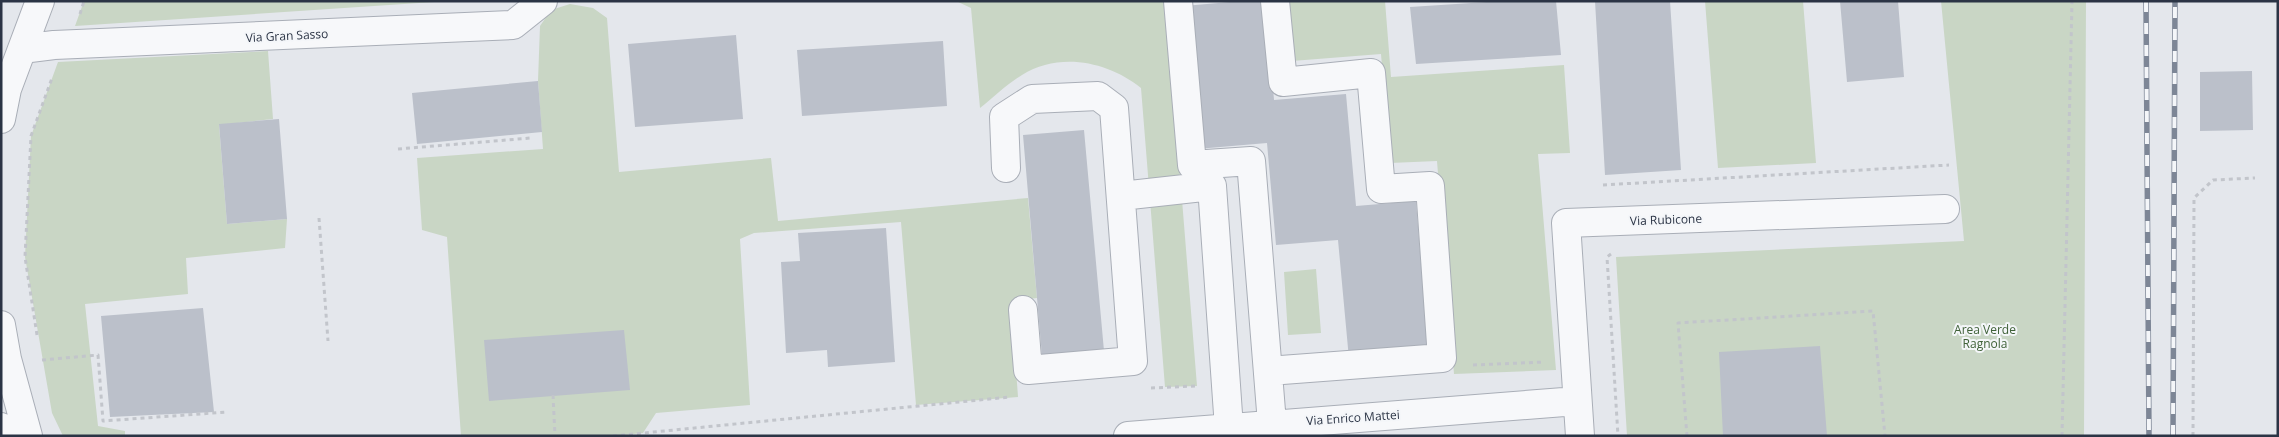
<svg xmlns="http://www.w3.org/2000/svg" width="2279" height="437" font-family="'Open Sans',sans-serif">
	<rect width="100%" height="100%" fill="#e4e7ec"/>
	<path fill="#c9d6c5" d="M84 1H449L75 26Z
		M956 1H1166L1197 386 1165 387 1141 88C1109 62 1060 51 1022 75 1007 84 994 97 980 108L971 8Z
		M1286 1H1385L1391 77 1564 65 1570 153 1538 154 1556 370 1454 374 1437 161 1390 163 1381 54 1292 61Z
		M1705 1H1803L1816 163 1718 168Z
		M1941 1H2086L2084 436H1627L1616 257 1964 241Z
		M570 4 593 8 607 18 619 172 771 158 778 221 1028 198 1037 298 1011 301 1018 397 916 405 901 222 754 233 740 239 750 405 656 413 643 433 613 436H461L447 237 422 230 417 158 543 149 538 81 540 26 551 10Z
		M268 51 273 119 219 125 227 224 287 219 285 248 186 258 188 294 85 304 98 426 125 431V436H63L52 413 25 257 31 136 58 62Z
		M1316 269 1321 333 1288 335 1284 272Z"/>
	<path fill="#bbc0ca" d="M1241 1H1266L1274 100 1346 94 1356 206 1416 201 1428 352 1349 359 1338 240 1276 245 1267 143 1197 149 1184 6Z
		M1502 1H1556L1561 55 1416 64 1410 7Z
		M1595 1H1670L1681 170 1605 175Z
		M1840 1H1898L1904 77 1847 82Z
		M736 35 743 119 635 127 628 44Z
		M943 41 947 106 802 116 797 50Z
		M2252 71 2253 130 2200 131V72Z
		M538 81 542 132 417 144 412 93Z
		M279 119 287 219 227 224 219 124Z
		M1084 130 1104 351 1042 356 1023 135Z
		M886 228 895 362 828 367 827 350 786 353 781 262 800 261 798 233Z
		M203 308 214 412 110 417 101 316Z
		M624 330 630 390 489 401 484 340Z
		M1820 346 1827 436H1723L1719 352Z"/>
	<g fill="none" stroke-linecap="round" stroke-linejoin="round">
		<defs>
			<path id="minor" d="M1178 1 1192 165 1251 161 1273 436
				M22 49 54 45 513 25 543 1
				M1 119 7 89 40 1
				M1006 168 1004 117 1032 99 1098 96 1114 108 1133 361 1028 370 1023 310
				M1121 196 1212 186 1229 428
				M1 325 7 359 28 436
				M1268 371 1442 358 1430 186 1381 189 1371 73 1283 82 1275 1
				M1 427 22 436
				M1128 436 1577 401
				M1580 436 1566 223 1945 209"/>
		</defs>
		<use href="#minor" stroke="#a9aeb7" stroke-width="30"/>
		<path stroke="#c2c5cb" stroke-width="3" stroke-dasharray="4 4" stroke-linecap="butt" d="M80 14 84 1
			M398 149 531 138
			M1603 185 1949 165
			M319 218 328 341
			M1611 254 1607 257 1618 436
			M37 335 25 257 31 136 52 78
			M42 360 98 355 103 421 227 412
			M1473 365 1544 362
			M1151 388 1195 386
			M553 395 555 436
			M613 436 1010 397
			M1687 436 1678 323 1873 311 1885 436
			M2062 436 2072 1
			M2193 436 2194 198 2213 180 2255 178"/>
		<use href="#minor" stroke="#f7f8fa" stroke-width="28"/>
		<defs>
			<path id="rail" d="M2146 1 2149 436
				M2173 436 2175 1"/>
		</defs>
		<use href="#rail" stroke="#7d8696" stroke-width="5.5"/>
		<use href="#rail" stroke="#f4f6f9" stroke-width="4" stroke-dasharray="11" stroke-linecap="butt"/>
	</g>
	<g text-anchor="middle" stroke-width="4" stroke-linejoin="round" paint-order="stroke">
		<g font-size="12" fill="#2b3445" stroke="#f4f6f9">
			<text transform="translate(287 36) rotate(-3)" y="4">Via Gran Sasso</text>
			<text transform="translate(1666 220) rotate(-2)" y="4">Via Rubicone</text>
			<text transform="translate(1353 418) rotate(-4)" y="4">Via Enrico Mattei</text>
		</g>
		<g font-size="12" fill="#3f6138" stroke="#f4f6f9">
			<text x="1985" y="334">Area Verde<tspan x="1985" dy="14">Ragnola</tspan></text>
		</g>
	</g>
	<rect width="2279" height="437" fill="none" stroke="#2b3445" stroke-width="5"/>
</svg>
